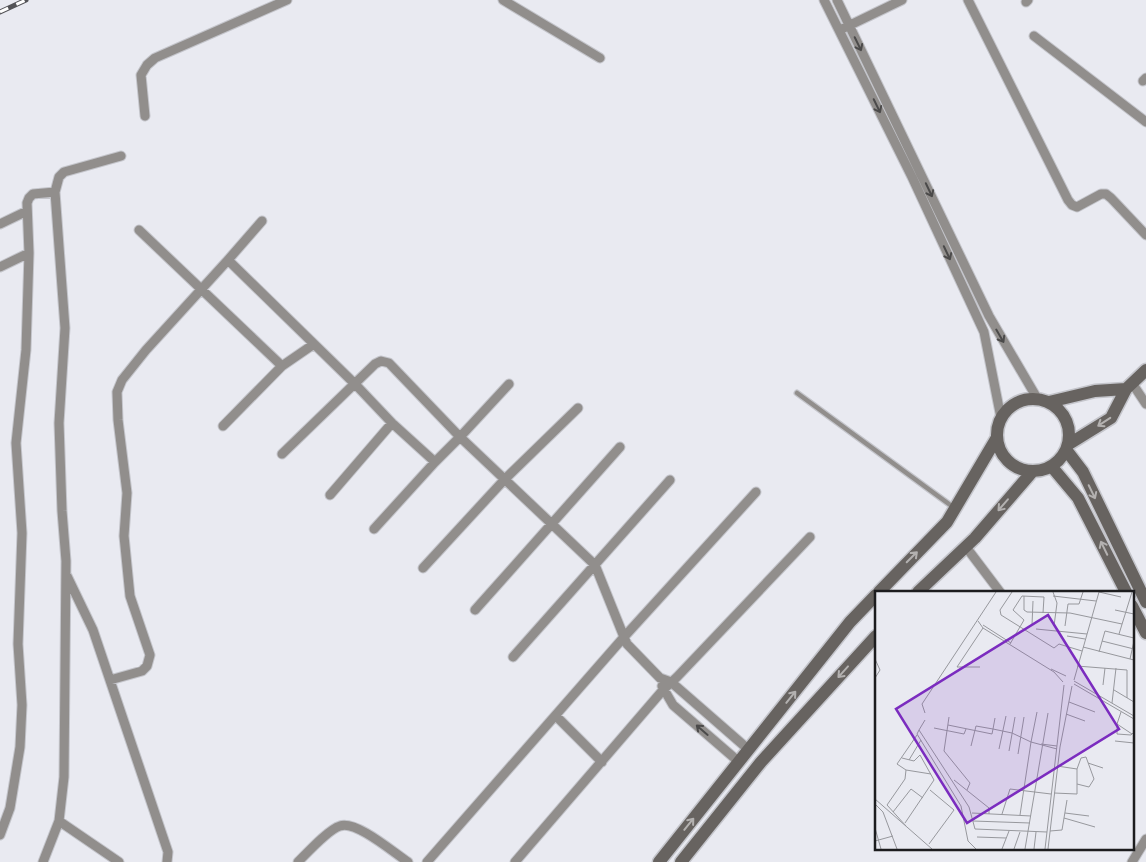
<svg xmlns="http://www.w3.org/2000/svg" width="1146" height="862" font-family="Bitter,serif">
	<rect width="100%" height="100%" fill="#e9eaf1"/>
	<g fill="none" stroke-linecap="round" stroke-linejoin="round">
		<defs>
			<path id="lane" d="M797 393 953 507"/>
			<path id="street" d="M503 0 600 58
				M824 0 912 177 984 332 1001 418
				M837 0 989 316 1037 398
				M968 0 1068 200 1072 205 1077 207 1101 194H1106L1111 198 1146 235
				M1026 2 1028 0
				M844 28 902 0
				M1034 36 1146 122
				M1143 81 1146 78
				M145 116 141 75 147 65 155 58 287 0
				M0 224 27 211
				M139 230 282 366 314 344
				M228 260 355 384 392 423 435 462 460 437 595 565 624 637 427 862
				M0 267 29 253
				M1132 383 1146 404
				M223 426 282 366
				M282 454 375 364 381 361 389 363 460 437 509 384
				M330 495 392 423
				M374 529 435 462
				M966 547 1000 592
				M423 568 505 479 578 408
				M67 576 93 630 168 852 167 862
				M475 610 620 447
				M513 657 670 480
				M110 680 142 671 147 666 150 655 130 596 124 536 127 493 118 420 117 392 122 380 146 350 228 260 262 221
				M662 686 673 705 739 762
				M556 716 602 762
				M749 750 671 682 660 678 627 644 624 637 756 492
				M59 821 119 862
				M0 835 10 808 20 747 22 705 18 644 22 533 16 443 26 350 29 253 27 203 29 198 33 194 55 192
				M43 862 59 821 64 777 66 561 62 511 59 423 65 328 55 192 59 177 64 172 121 156
				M298 862C307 853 329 829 340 826 356 820 394 853 408 862
				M515 862 663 690 677 677 810 537
				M1132 862 1146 839"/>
			<path id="secondary" d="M997 435a36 36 0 1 1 72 0a36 36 0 1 1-72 0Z
				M1049 402 1095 391 1126 389
				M1069 444 1111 418 1126 389 1146 370
				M1067 451 1083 472 1146 602
				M1052 467 1078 498 1126 592
				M879 592 947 522 996 439
				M918 592 975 538 1032 472
				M1132 606 1146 633
				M659 862 850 622 876 595
				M681 862 761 762 876 636"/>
		</defs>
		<use href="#lane" stroke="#c4c5cb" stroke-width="7"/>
		<use href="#street" stroke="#c4c5cb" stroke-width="11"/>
		<use href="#secondary" stroke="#c4c5cb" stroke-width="15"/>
		<use href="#lane" stroke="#918e8c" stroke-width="4.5"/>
		<use href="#street" stroke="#918e8c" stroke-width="9"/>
		<use href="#secondary" stroke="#676360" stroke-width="12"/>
		<defs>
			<path id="rail" d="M0 12 26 0"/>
		</defs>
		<use href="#rail" stroke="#535357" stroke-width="5"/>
		<use href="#rail" stroke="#fff" stroke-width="3" stroke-dasharray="9" stroke-linecap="butt"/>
	</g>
	<defs><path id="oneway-shaft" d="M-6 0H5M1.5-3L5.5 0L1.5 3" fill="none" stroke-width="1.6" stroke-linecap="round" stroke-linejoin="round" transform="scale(1.25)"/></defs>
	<g stroke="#4b4a4a">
		<use href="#oneway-shaft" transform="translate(858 44) rotate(64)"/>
		<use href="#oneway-shaft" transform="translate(877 106) rotate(64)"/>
		<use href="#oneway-shaft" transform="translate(929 190) rotate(65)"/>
		<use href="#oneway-shaft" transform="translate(947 253) rotate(65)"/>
		<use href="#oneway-shaft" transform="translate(1000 336) rotate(60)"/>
		<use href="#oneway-shaft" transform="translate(702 730) rotate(-139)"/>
	</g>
	<g stroke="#b3b1b0">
		<use href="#oneway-shaft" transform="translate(1104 422) rotate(147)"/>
		<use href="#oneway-shaft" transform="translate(1092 492) rotate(64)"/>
		<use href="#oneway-shaft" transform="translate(1003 505) rotate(131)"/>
		<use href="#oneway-shaft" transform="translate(1104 548) rotate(-116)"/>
		<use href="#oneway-shaft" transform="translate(912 557) rotate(-45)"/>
		<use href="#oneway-shaft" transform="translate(843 672) rotate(132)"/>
		<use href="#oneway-shaft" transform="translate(791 697) rotate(-51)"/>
		<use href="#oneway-shaft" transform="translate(689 824) rotate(-51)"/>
	</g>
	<g transform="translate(875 591)">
		<rect width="259" height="259" fill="#e9eaf1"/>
		<path fill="none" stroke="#97989d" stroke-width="1" d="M137 1 125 19 126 24 179 57 184 53 207 60M178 1 182 12 179 35M224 1 246 6M149 5V19L152 21 195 22 247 33M178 5 221 10M240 19 259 23M103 30 108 37 179 81 188 91M108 34 136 52M157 34 158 10M190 35 193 13H204L208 1M161 38 212 43M244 43 257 1M192 45 210 48M227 50 259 58M135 53 149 29 138 19 147 5 169 6 168 22M208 56 259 69M224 61 230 40 259 47M0 68 5 79 0 87M255 68 259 50M202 75 252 79V107M105 76H82L108 37M176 78 191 85M199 89 224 1M199 90 259 125M199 93 259 128M228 94 230 77M239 99 259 111M194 111 220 121M237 112 241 77M162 121 156 151 182 158M246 121 242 133V143L256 144 259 141M50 122 47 113 121 1M191 123 210 130M74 126 69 160 95 192 92 199M50 129 44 139 94 216 100 238 172 241M242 133 257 143M73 134 117 143 118 138 137 142 156 151 145 224M59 137 89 143 91 138M44 139 42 143 86 215 93 250 101 258M240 150 259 152M166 153 182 155M96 155 101 135 118 138 120 127M124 158 131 125M134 160 140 126M143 163 149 126M27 167 39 170 45 164 59 189 30 232M34 169 46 149M213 172 228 177M31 179 56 183M79 189 114 217V223M202 193 214 196 219 188 211 166 206 167 202 178M179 202 202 203V178L182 175M0 208 57 258M0 213 8 221 22 258M18 221 36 198 48 207M97 222 156 225M190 222 214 225M127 223 135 198 176 203M189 227 220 236M98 230 155 232M31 235 12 214 30 188 31 179 22 173 42 144M0 237 6 258M175 240 187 239 192 209M102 246 131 247M0 250 18 245M54 253 79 219 55 199M127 258 134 240M139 258 145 241M150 258 173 122M159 258 161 241M170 258 189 94M173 258 185 156 197 95"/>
		<path fill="#7b2cbf" fill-opacity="0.15" stroke="#7b2cbf" stroke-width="2.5" d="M173 24 244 138 92 232 21 118Z"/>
		<rect width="259" height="259" fill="none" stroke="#1c1c1e" stroke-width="2.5"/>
	</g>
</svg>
